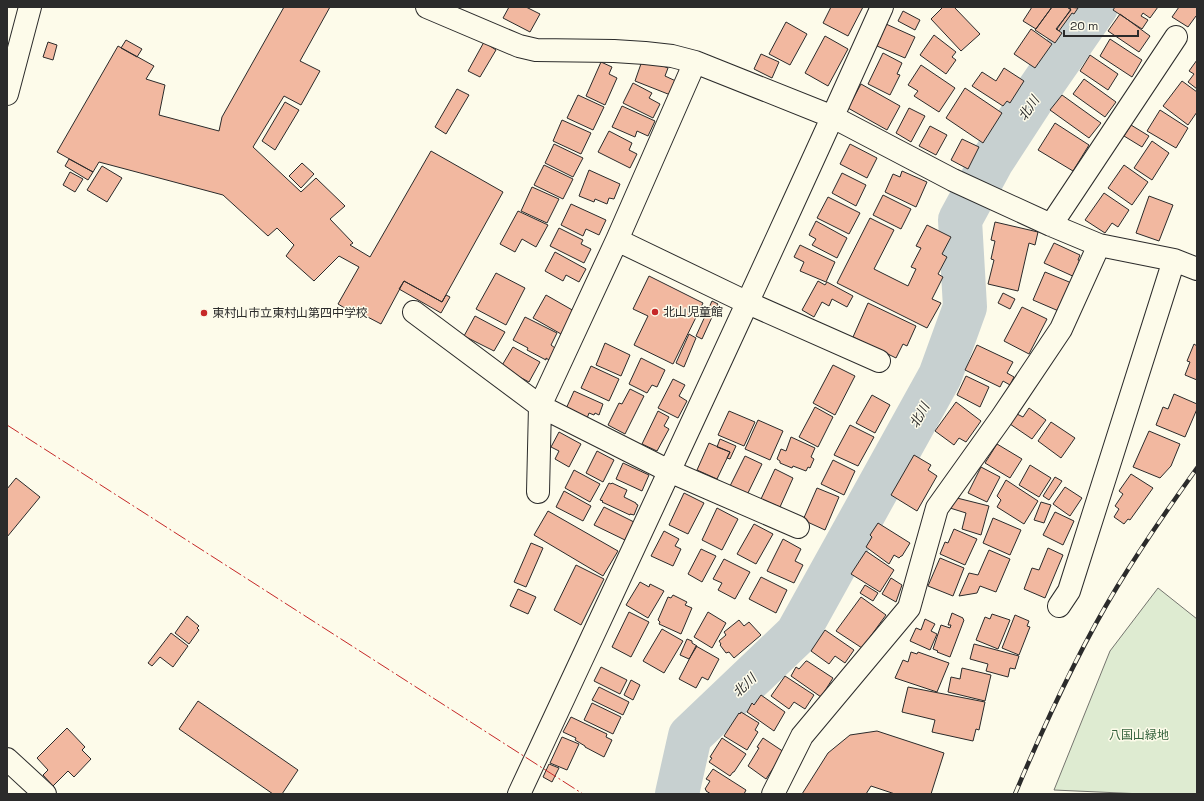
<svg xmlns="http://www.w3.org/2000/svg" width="1204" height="801" font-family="'Space Grotesk','Noto Sans JP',sans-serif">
	<rect width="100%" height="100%" fill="#fdfbea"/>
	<path fill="#deebd1" stroke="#74746e" d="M1158 588 1197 619V794H1143L1054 790 1110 651Z"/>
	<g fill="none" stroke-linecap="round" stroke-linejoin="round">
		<path stroke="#c7d0d0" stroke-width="44" d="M677 794 690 736 797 634 940 376 965 307 960 220 992 161 1033 98 1096 7"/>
	</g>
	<path fill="#f2b8a0" stroke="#2b2b2b" d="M284 7H330L300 61 320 71 301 105 284 96 253 147 301 192 316 178 345 206 330 219 353 243 350 245 370 257 431 151 503 192 442 302 404 281 381 324 360 313 358 316 338 304 359 267 339 256 314 281 286 256 294 245 277 228 268 236 223 195 99 162 93 172 57 152 118 46 154 66 146 79 165 85 159 115 219 131 222 117Z
		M509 7H526L540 14 530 32 503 18Z
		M831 7H863L848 36 823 23Z
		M943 7H954L980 34 961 51 931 19Z
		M1032 7H1052L1036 29 1023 21Z
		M1052 7H1067L1071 10 1056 29 1062 33 1055 43 1035 30Z
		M1067 7 1078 8 1074 14 1072 13 1059 31 1057 29 1071 9Z
		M1115 7H1158L1150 18 1143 13 1141 16 1148 20 1142 29 1113 10Z
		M1179 7H1197V17L1196 16 1188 27 1172 17Z
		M903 11 920 20 915 30 898 21Z
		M1120 14 1150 36 1139 52 1108 31Z
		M786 22 807 34 790 65 769 54Z
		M886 24 915 37 905 58 877 46Z
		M1031 29 1052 44 1035 68 1014 54Z
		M934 35 956 52 952 57 956 60 946 74 920 55Z
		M825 36 848 49 828 86 805 73Z
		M1110 39 1142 60 1132 77 1100 56Z
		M126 40 142 49 137 57 121 48Z
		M48 42 57 45 53 60 43 57Z
		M484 42 496 50 480 77 468 71Z
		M883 53 902 63 897 74 900 75 890 95 868 84Z
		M761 54 779 62 772 78 754 69Z
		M1090 55 1118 74 1108 90 1080 71Z
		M643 58 668 68 665 76 678 82 673 96 635 81Z
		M1197 60V89L1188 82 1194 74 1189 71Z
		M601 62 612 67 609 74 617 78 605 105 586 96Z
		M921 65 955 88 939 112 914 96 918 91 908 85Z
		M1004 68 1024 81 1010 103 1007 101 1003 106 972 86 982 72 996 81Z
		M1084 79 1116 102 1105 117 1073 94Z
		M1182 81 1197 92V112L1188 125 1163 106Z
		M633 83 652 93 649 98 660 104 653 118 623 103Z
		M861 84 900 106 887 130 848 108Z
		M965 88 1002 113 983 143 946 118Z
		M457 89 469 95 446 134 435 127Z
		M578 95 604 107 593 130 567 118Z
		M1062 95 1101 123 1089 138 1050 110Z
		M285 102 299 110 275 150 262 141Z
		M622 106 655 121 648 136 637 131 635 137 612 127Z
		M909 108 925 116 911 142 896 133Z
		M1160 110 1188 128 1176 148 1147 131Z
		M562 120 591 133 581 154 553 141Z
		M1055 123 1089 145 1073 171 1038 150Z
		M1131 125 1149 136 1142 147 1124 136Z
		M930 126 947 135 936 155 919 146Z
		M609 131 632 143 629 150 637 154 630 168 598 152Z
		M962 139 979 147 968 169 951 160Z
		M1152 141 1169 153 1152 180 1134 168Z
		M554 144 583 158 573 177 545 163Z
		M850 144 877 158 867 178 840 164Z
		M69 159 93 172 88 180 65 166Z
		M302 163 314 174 301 188 289 176Z
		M544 165 573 179 563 199 534 185Z
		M1124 165 1148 182 1132 205 1108 188Z
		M102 166 122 178 107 202 87 190Z
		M589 170 620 184 614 199 609 198 607 204 595 199 594 202 579 196Z
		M902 171 927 182 916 207 885 192 893 174 900 177Z
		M70 172 83 179 75 192 63 185Z
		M842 173 866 185 856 206 832 193Z
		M532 187 559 199 547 223 521 211Z
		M1104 193 1129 210 1118 227 1112 223 1105 233 1085 220Z
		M883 195 911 209 901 229 873 215Z
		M1149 196 1173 205 1159 241 1136 233Z
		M828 197 860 213 849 234 817 218Z
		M571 204 606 220 599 235 586 229 583 236 561 225Z
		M518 211 548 225 536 247 522 239 515 252 500 244Z
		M870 218 894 230 874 269 908 286 916 269 911 267 921 248 916 246 927 225 951 237 942 254 947 257 938 274 943 277 932 299 941 303 927 328 837 283Z
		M816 221 847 238 837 258 812 245 816 239 809 235Z
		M995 222 1038 232 1035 245 1029 243 1018 291 988 284 994 260 991 259 995 241 991 240Z
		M559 228 583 240 581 244 591 249 584 263 550 246Z
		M1054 243 1080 255 1078 260 1084 263 1077 278 1044 263Z
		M800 245 835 262 826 282 800 271 804 262 794 257Z
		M555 252 586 269 579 282 566 275 563 281 545 271Z
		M1045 272 1074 284 1061 312 1033 300Z
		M496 273 525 288 506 325 476 309Z
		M649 276 703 303 673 364 634 345 648 316 633 309Z
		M404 281 442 302 446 295 450 297 441 313 399 289Z
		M818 281 825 285 827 282 853 296 847 307 832 299 829 306 822 302 814 317 802 310Z
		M1003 293 1015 299 1010 309 998 303Z
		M546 295 574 311 561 334 533 318Z
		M712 301 718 304 702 339 696 336Z
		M868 303 916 326 907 346 903 344 896 358 853 337Z
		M1022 307 1047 319 1029 354 1004 341Z
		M475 316 505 332 494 351 464 336Z
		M525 317 557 333 551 345 555 348 549 360 546 358V360L527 350 528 348 513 340Z
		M689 334 696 338 684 367 676 363Z
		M605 343 630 355 621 376 596 365Z
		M1194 344 1197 346V380L1185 375 1190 362 1187 361Z
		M977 345 1013 362 1007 373 1014 377 1010 385 1003 381 1000 387 965 370Z
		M513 347 540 362 529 382 501 367Z
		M641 358 665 370 657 387 652 385 647 393 629 384Z
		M833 365 855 376 835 415 813 403Z
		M591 366 619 379 609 401 581 388Z
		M966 376 989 387 980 407 957 395Z
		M673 379 685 385 679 396 687 401 678 418 658 408Z
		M630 389 644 396 625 434 608 425 619 403 622 404Z
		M574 391 603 404 599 415 595 413 594 415 589 413 586 421 565 411Z
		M1174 394 1197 404V409L1185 437 1156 425 1163 407 1168 409Z
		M872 395 890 405 875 433 856 423Z
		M956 402 981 421 966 442 959 438 954 445 935 431Z
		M815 407 833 417 818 447 799 437Z
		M1029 408 1046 420 1032 439 1010 424 1017 414 1023 417Z
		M658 411 669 417 664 426 669 429 657 451 642 444Z
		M729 411 755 422 744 446 718 435Z
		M758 420 783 431 770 460 745 449Z
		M1051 422 1075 438 1061 458 1038 441Z
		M850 425 874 437 858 466 834 455Z
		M1149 431 1180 444 1171 466 1160 478 1133 467Z
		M559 432 581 444 569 467 555 459 559 451 551 447Z
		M791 437 815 448 811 457 814 459 810 468 808 467 806 471 793 466 792 468 780 463V461L777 459 781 449 786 451Z
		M720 439 736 446 730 459 727 458 730 452 717 447Z
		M709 443 730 452 717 479 697 470Z
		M997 444 1022 459 1010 478 985 463Z
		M597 451 614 460 603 482 586 473Z
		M914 455 931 465 928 470 937 476 917 511 891 495Z
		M745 456 762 464 747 495 730 486Z
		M833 460 855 471 844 495 821 484Z
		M623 463 649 475 642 491 616 479Z
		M1030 465 1051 478 1039 497 1019 485Z
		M981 467 1000 477 987 502 968 493Z
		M775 469 793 478 780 507 761 499Z
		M574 470 600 484 590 502 565 488Z
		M1131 474 1153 488 1130 520 1128 519 1124 524 1114 517 1119 509 1115 506 1123 494 1119 491Z
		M1055 477 1062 481 1049 500 1043 496Z
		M16 478 40 497 7 537V489Z
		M1006 480 1038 501 1024 524 997 507 1001 500 997 496Z
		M609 483 611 484 612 483 627 490 624 497 636 503V504L638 505 634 515 630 514V515L602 502 603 501 600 500Z
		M1065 487 1082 498 1070 516 1053 504Z
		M817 488 839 497 825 530 803 520Z
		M564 491 591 506 583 521 556 507Z
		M684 493 704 503 688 534 669 525Z
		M953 497 989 506 981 535 962 529 966 513 950 508Z
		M1041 502 1051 505 1044 523 1034 520Z
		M604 507 634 522 625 540 594 525Z
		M717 508 738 519 722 550 702 540Z
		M548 511 618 551 603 576 534 535Z
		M1055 512 1074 521 1063 545 1043 535Z
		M993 518 1021 530 1010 555 983 543Z
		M878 523 910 543 902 556H901L899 558 894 555 889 564 866 547 872 537 870 535Z
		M754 524 773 534 756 564 737 554Z
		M954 529 977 539 965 565 940 554 945 542 948 543Z
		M664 531 679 539 675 546 681 549 673 566 651 556Z
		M783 539 801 549 795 561 803 565 794 583 767 571Z
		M531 543 543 548 526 587 514 582Z
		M1048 548 1063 555 1045 598 1024 589 1032 568 1039 570Z
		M701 549 716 556 702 582 688 574Z
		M989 550 1010 559 996 592 980 586 977 593 959 596 969 573 978 575Z
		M866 551 894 570 880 592 851 574Z
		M940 558 964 568 953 596 928 586Z
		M724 559 750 572 735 599 718 590 722 583 713 579Z
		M576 565 604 579 581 625 554 610Z
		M761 577 787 590 776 613 749 599Z
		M891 578 902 585 896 602 882 594Z
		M640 582 649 587 650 584 664 591 648 618 626 605Z
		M865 585 878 593 873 601 860 593Z
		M518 589 536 597 528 614 510 606Z
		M673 595 687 602 685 605 692 608 681 634 659 624 660 622 658 620 668 597 671 598Z
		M861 597 886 615 862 648 836 631Z
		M629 612 649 622 631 657 612 647Z
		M708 612 726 623 712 648 694 637Z
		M952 613 963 618V619L964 620 950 657 937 652 938 651 933 649 941 625 950 628 951 625H948Z
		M992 614 1010 620 998 649 976 640 985 617 990 619Z
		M1015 615 1029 621 1027 626 1030 627 1019 655 1002 648Z
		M187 616 199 626 197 628 199 630 189 644 175 633Z
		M925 619 935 624 931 631 937 634 930 650 910 641 916 628 921 630Z
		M739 620 744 626 749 622 761 635 734 658 729 652 726 653 720 645 721 644 719 641 726 635 724 632Z
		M662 629 683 641 664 673 643 661Z
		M825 630 854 650 845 663 835 656 829 664 811 651Z
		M171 633 188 646 173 667 160 657 152 666 148 663Z
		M687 639 692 641V643L697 646 689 659 680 655Z
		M974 644 1019 656 1015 669 1010 668 1008 677 986 671 988 664 970 659Z
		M696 646 719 659 708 680 702 677 696 688 679 679Z
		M911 652 917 654 918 652 949 663 937 692 895 678 903 660 908 662Z
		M806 661H807L833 678 821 697 791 676 796 667 799 669Z
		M601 667 627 680 620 694 594 681Z
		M962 668 991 675 985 701 948 692 951 677 960 679Z
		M785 676 814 695 805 709 794 702 789 709 771 696Z
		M631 680 640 685 633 700 624 695Z
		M599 687 629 702 623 715 592 700Z
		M908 687 985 702 979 730 976 729 973 741 932 732 935 720 902 712Z
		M761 695 785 712 774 731 747 712 752 703 754 705Z
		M198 701 298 770 282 794H273L179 729Z
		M592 703 621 717 613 734 584 720Z
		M741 712 759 723 755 730 758 732 747 750 724 736 739 713 740 714Z
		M571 717 607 734 606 737 612 740 604 757 585 747V746L575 740 576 738 563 732Z
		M67 728 85 747 82 750 91 759 74 777 68 771 53 786 43 775 48 770 37 758Z
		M877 731 944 753 931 794H895L871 786 866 794H802L828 753 850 735Z
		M562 737 579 744 567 770 550 763Z
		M722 738 746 754 734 772H733L730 776 709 762 712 758 710 757Z
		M763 738 784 752 766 779 748 766 759 748 757 747Z
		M549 764 559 768 552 782 543 777Z
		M713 769 746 790 744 794H711L706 791V790L705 789 710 781 706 779Z"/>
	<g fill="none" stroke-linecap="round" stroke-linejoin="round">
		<defs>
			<path id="street" d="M427 7 519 46 536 50 614 51 645 53 672 56 695 62 833 117 953 180 1051 225 1099 245 1174 260 1197 269
				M1051 225 1176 37
				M617 240 695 62
				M414 312 540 406 669 471 798 527
				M538 492 540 406 617 240 748 303 879 361
				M1059 606 1069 591 1174 260
				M7 759 45 794
				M519 794C641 532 764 271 882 7
				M773 794 802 736 909 608 937 508 1002 417 1061 329 1099 245"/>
			<path id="secondary" d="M7 94 30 7"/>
		</defs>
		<use href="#street" stroke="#2b2b2b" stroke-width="24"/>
		<use href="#secondary" stroke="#2b2b2b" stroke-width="24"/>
		<use href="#street" stroke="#fdfbea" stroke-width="22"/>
		<use href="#secondary" stroke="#fdfbea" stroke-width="22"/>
		<defs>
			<path id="rail" d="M1015 794C1045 723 1077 653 1117 587 1142 546 1169 507 1197 468"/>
		</defs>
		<use href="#rail" stroke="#2b2b2b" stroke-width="4.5"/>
		<use href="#rail" stroke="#fdfbea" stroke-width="3" stroke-dasharray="9" stroke-linecap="butt"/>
		<path stroke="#c62828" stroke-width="1" stroke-dasharray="14 3 2 3" stroke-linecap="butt" d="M7 425 583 794"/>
	</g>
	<g fill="#c62828" stroke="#fdfbea" stroke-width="1.5">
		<circle cx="655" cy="312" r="4"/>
		<circle cx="204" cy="313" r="4"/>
	</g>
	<g text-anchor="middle" stroke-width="3" stroke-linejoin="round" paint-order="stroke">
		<g font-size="12" fill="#2b2b2b" stroke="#fdfbea" text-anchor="start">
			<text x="663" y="316">北山児童館</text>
			<text x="212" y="317">東村山市立東村山第四中学校</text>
		</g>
		<g font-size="12" fill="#34623c" stroke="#fdfbea">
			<text x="1139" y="739">八国山緑地</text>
		</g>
		<g font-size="13" font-style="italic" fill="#2b2b2b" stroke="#fdfbea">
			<text transform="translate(1028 108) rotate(-56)" y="5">北川</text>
			<text transform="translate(919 415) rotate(-61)" y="5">北川</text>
			<text transform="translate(744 685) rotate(-44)" y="5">北川</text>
		</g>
	</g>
	<rect width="1204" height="801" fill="none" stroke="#2b2b2b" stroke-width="16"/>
	<path d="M1064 30v6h74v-6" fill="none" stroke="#2b2b2b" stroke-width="2"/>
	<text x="1070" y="30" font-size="12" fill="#2b2b2b" stroke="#fdfbea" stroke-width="3" paint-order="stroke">20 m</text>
</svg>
